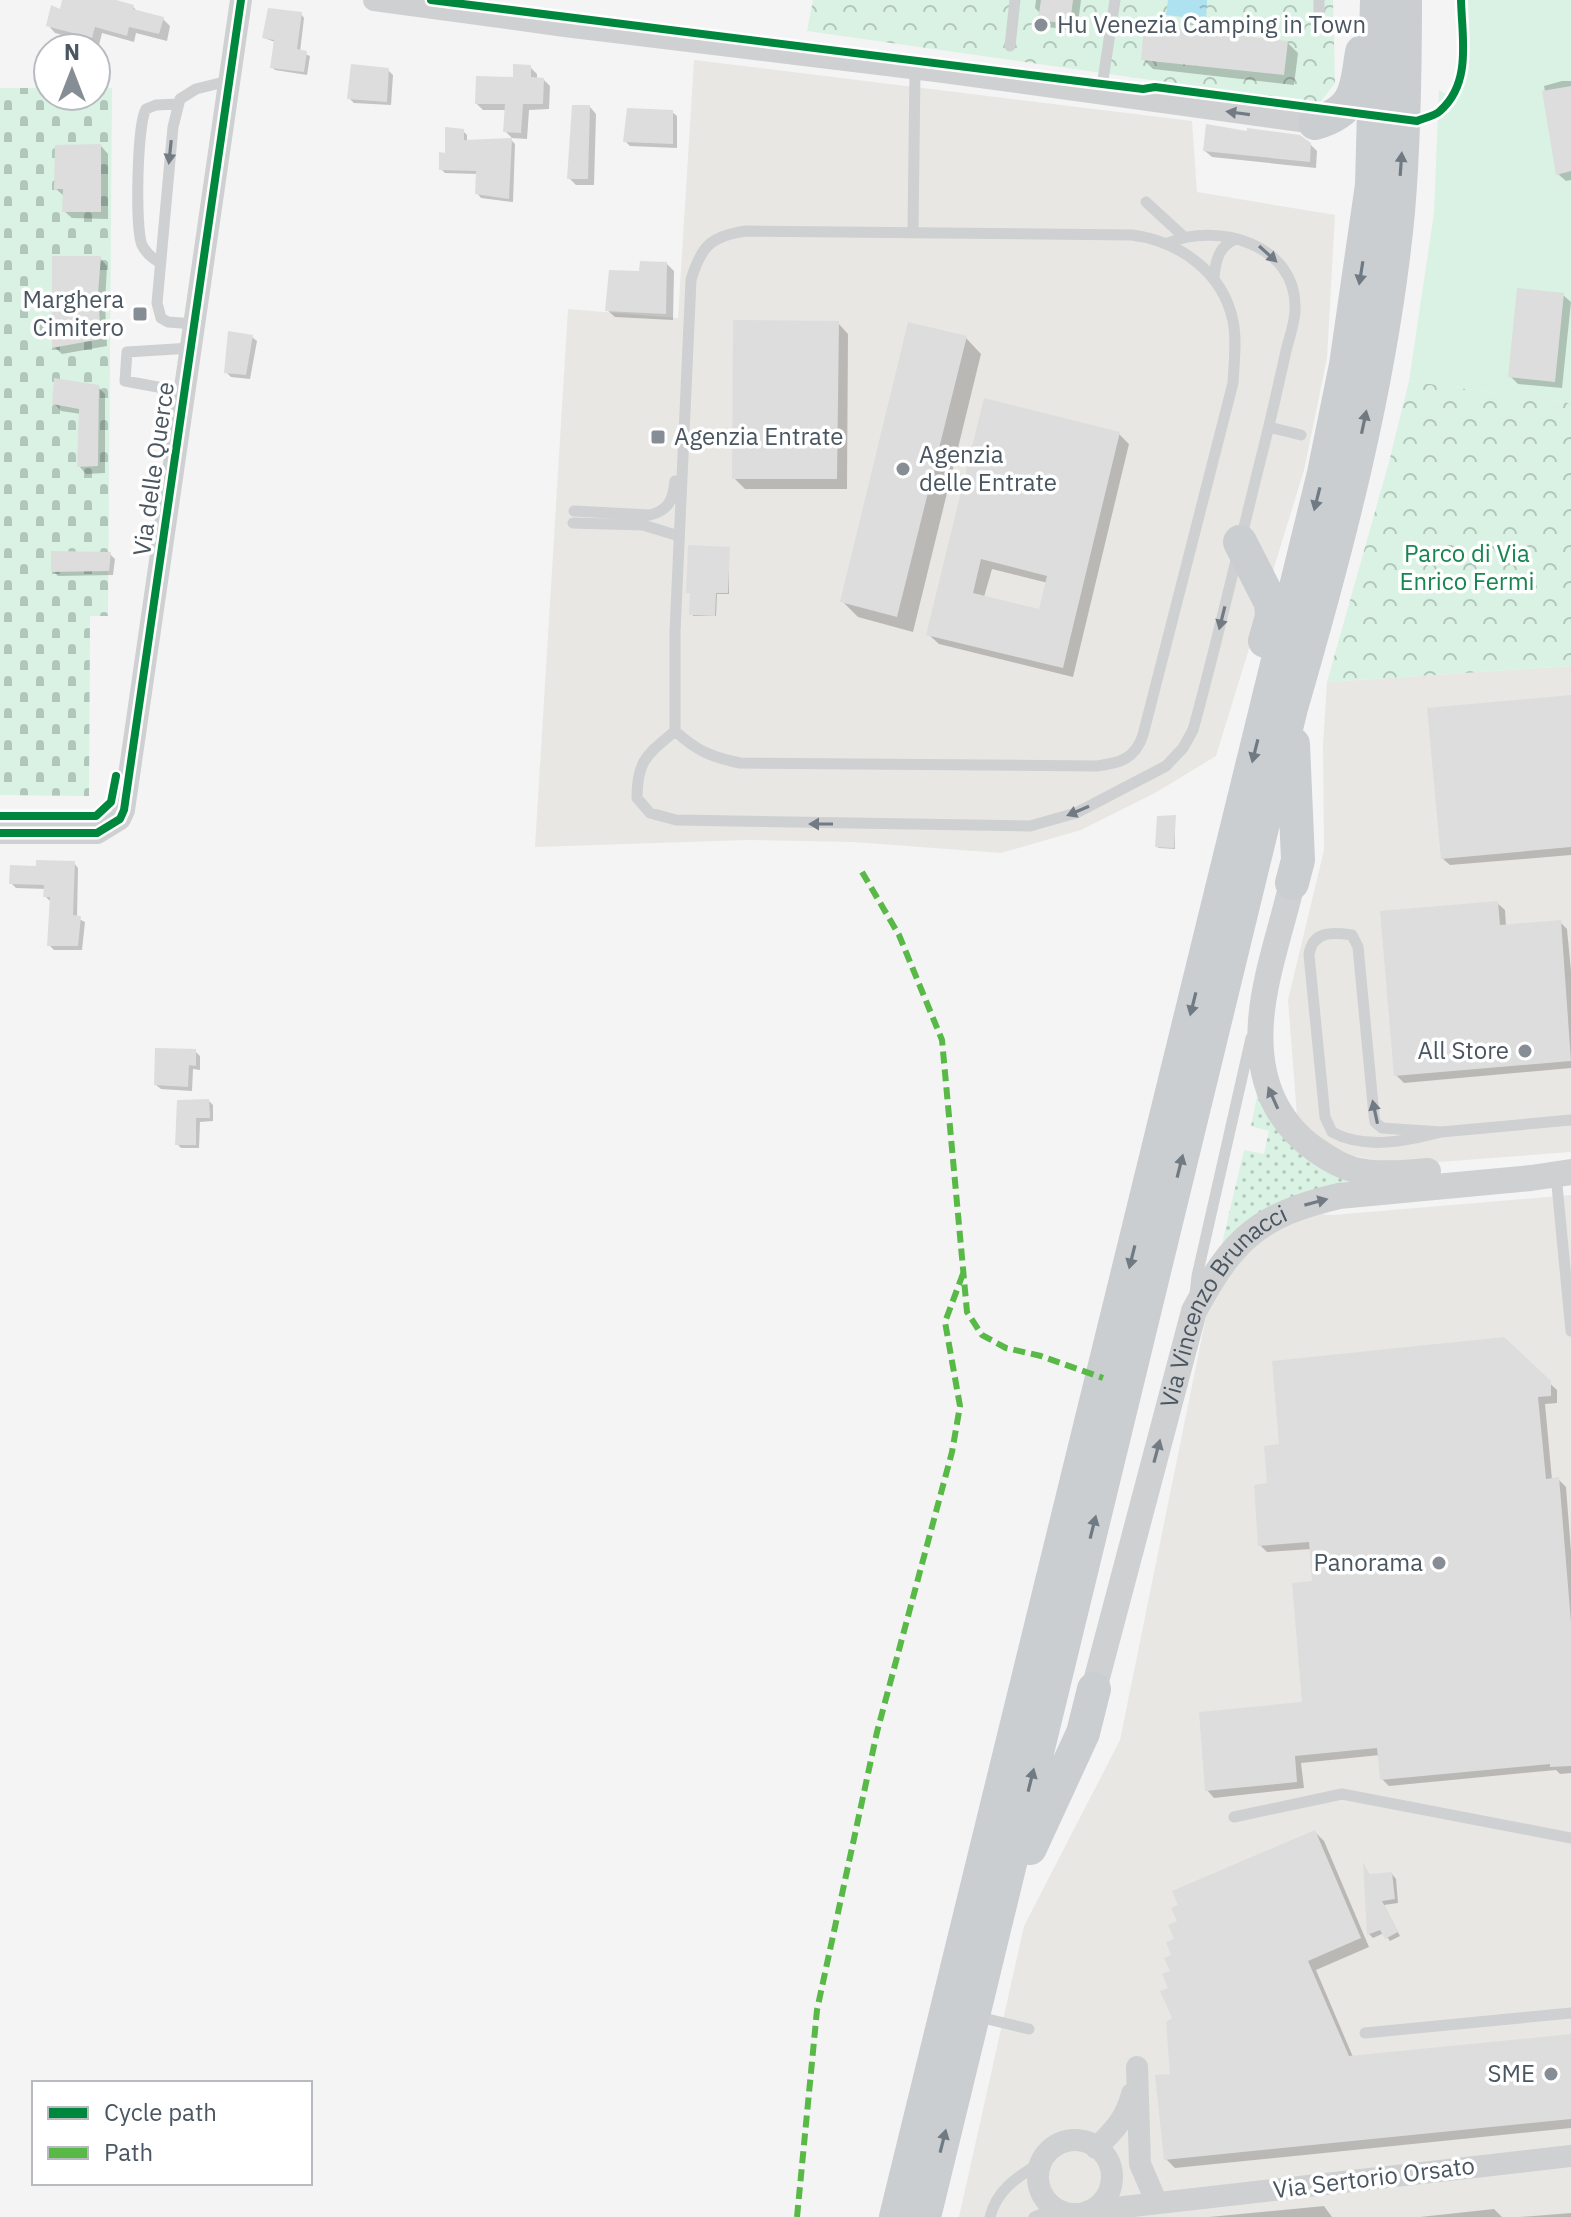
<svg xmlns="http://www.w3.org/2000/svg" width="1571" height="2217" font-family="'IBM Plex Sans',sans-serif">
	<defs>
		<pattern id="grass-dots" width="8" height="8" patternUnits="userSpaceOnUse" patternTransform="scale(2)"><rect width="8" height="8" fill="#d9f2e3"/><path d="M2 2h.1M6 6h.1" fill="none" stroke="#b2c7bb" stroke-width="1.8" stroke-linecap="round"/></pattern>
		<pattern id="forest-crowns" width="20" height="18" patternUnits="userSpaceOnUse" patternTransform="scale(2)"><rect width="20" height="18" fill="#d9f2e3"/><path d="M2 6a3 3 0 1 1 6 0M12 15a3 3 0 1 1 6 0" fill="none" stroke="#b2c7bb"/></pattern>
		<pattern id="cemetery-stones" width="16" height="16" patternUnits="userSpaceOnUse" patternTransform="scale(2)"><rect width="16" height="16" fill="#d9f2e3"/><path d="M2 7V4a2 2 0 0 1 4 0v3zM10 15v-3a2 2 0 0 1 4 0v3z" fill="#b2c7bb"/></pattern>
		<pattern id="water-ripples" width="26" height="14" patternUnits="userSpaceOnUse" patternTransform="scale(2)"><rect width="26" height="14" fill="#aee2f0"/><path d="M2 4q2-2 4 0t4 0M15 11q2-2 4 0t4 0" fill="none" stroke="#90bac6"/></pattern>
	</defs>
	<rect width="100%" height="100%" fill="#f4f4f4"/>
	<path fill="#e8e7e3" d="M694 60 1192 121 1197 192 1335 215 1327 358 1304 470 1216 756 1155 793 1081 830 1001 853 853 842 748 840 535 847 568 309 678 318Z
		M1571 666V1152L1399 1165 1339 1153 1311 1137 1297 1116 1288 1000 1324 850 1323 745 1327 682Z
		M1571 1195V2217H959L1024 1926 1120 1740 1209 1302 1253 1244 1307 1213 1333 1215Z"/>
	<path fill="url(#grass-dots)" d="M1258 1091 1361 1180 1221 1248 1244 1150 1264 1154 1269 1131 1251 1126Z"/>
	<path fill="url(#forest-crowns)" d="M813 0H1333L1335 83 1319 104 807 31Z
		M1409 381 1571 403V666L1327 682 1389 462Z"/>
	<path fill="url(#cemetery-stones)" d="M0 88H48V96H96V88H112L108 616H90L89 796 0 795Z"/>
	<path fill="#d9f2e3" d="M1468 0H1571V403L1409 381 1434 213 1439 90 1457 100C1474 68 1469 35 1468 0Z"/>
	<path fill="url(#water-ripples)" d="M1168 0H1207L1206 20 1166 15Z"/>
	<path fill="#0003" fill-rule="evenodd" d="M64 0H109L133 7 139 13 163 19 170 26 167 41 136 33 134 42 102 33 99 45 55 33 48 25 62 12Z
		M1036 0H1081L1077 31 1048 27 1041 19V14L1035 8Z
		M301 14 304 18 300 52 310 56 307 75 275 70 272 67 275 42 264 38Z
		M1287 42 1298 53 1294 85 1153 69 1143 59Z
		M530 67 537 74V79H543L550 86 549 109 529 110 527 139 512 138 505 131 507 110H483L477 104Z
		M388 70 393 75 391 105 354 103 349 98Z
		M1562 81H1571V180L1566 181 1558 174 1544 86Z
		M590 107 596 114 594 185H576L569 178Z
		M672 112 677 116V148L630 146 625 141Z
		M463 131 467 135V141L511 140 515 144 513 202 481 198 477 193 478 174 445 173 441 169Z
		M1249 133 1310 144 1317 151 1316 168 1212 157 1205 151Z
		M101 146 108 154V219L72 218 64 211 65 197 56 189Z
		M100 258 107 266 105 303 107 346 62 354 54 347Z
		M667 264 674 271 673 320 615 317 607 310 641 274Z
		M1563 295 1571 302 1562 388 1518 384 1510 376Z
		M838 323 848 334 847 489H745L734 478Z
		M252 337 257 341 250 379 231 377 226 372Z
		M966 338 981 354 913 632 858 617 842 601Z
		M98 387 105 394V473L86 474 79 466 81 414 61 411 54 403Z
		M985 401 1118 433 1129 444 1073 677 939 644 928 634ZM992 569 1048 583 1040 612 984 597Z
		M729 549V594H717L716 616H693L692 593 688 592Z
		M110 554 115 559 113 575 58 576 53 571Z
		M1571 697V855L1450 865 1442 858Z
		M1175 817V849L1159 848 1157 847Z
		M74 863 78 868 77 918 85 922 82 950H54L49 945 50 901 45 896 46 889 16 888 11 883 38 869Z
		M1497 903 1505 910 1506 926 1560 922 1567 929 1571 971V1068L1404 1083 1396 1075Z
		M195 1051 200 1056V1070L193 1069 192 1091 161 1089 156 1085Z
		M209 1101 213 1105V1121L200 1122 199 1148H181L177 1144 179 1102Z
		M1503 1340 1557 1390V1403L1545 1404 1552 1480 1558 1479 1566 1487 1571 1552V1773L1560 1774 1556 1770 1389 1786 1382 1779 1380 1755 1301 1763 1304 1788 1214 1798 1207 1790 1304 1704 1315 1582 1312 1549 1267 1552 1260 1545 1269 1485 1281 1446Z
		M1315 1832 1324 1841 1369 1947 1316 1970 1353 2057 1571 2036V2128L1175 2168 1166 2159 1174 2019 1170 1989 1180 1922Z
		M1365 1867 1370 1876 1392 1874 1396 1879 1398 1903 1384 1905 1400 1936 1390 1941 1384 1933 1373 1938 1369 1934Z
		M1324 2206 1332 2217H1209Z
		M1494 2209 1502 2217H1420Z
		M1571 2213V2217H1520Z"/>
	<path fill="#ddddde" fill-rule="evenodd" d="M62 0H116L134 5 133 9 164 17 159 34 129 27 127 36 95 27 92 38 46 26 51 5 60 9Z
		M1041 0H1073L1070 24 1038 20Z
		M268 8 302 12 297 49 307 51 304 72 270 68 274 40 262 38Z
		M1144 25 1288 41 1284 75 1141 60Z
		M351 64 389 68 387 102 347 99Z
		M513 64 531 65V77L544 78 543 104H523L521 133 503 132 505 104H475L476 76 513 77Z
		M1571 86V171L1556 175 1542 91Z
		M572 105H590L588 179H567Z
		M627 108 673 110V144L623 142Z
		M1206 124 1247 131V128L1300 135 1311 143 1310 162 1203 151Z
		M445 127 464 129V140L512 138 509 199 475 194 476 171 439 170V152L445 153Z
		M101 144V212H62L63 189 54 190 55 145Z
		M52 256H101L98 294 101 339 52 348Z
		M640 261 667 262 666 314 605 311 609 270 639 271Z
		M1517 288 1564 293 1555 382 1508 377Z
		M733 320 839 321 837 479H732Z
		M908 322 967 336 897 617 840 602Z
		M228 331 253 335 246 375 224 373Z
		M54 378 99 385 98 466 77 467 79 409 52 404Z
		M984 398 1120 432 1063 668 926 635ZM981 559 1047 576 1039 609 973 593Z
		M688 545 730 547 728 593H716L715 616 689 615 690 593H686Z
		M51 551 111 552 109 571 51 572Z
		M1571 695V847L1441 859 1427 708Z
		M1176 815 1174 848 1155 847 1157 816Z
		M36 860 75 861 73 915 81 916 78 946H47L50 897H43L44 885 9 884 10 865 36 866Z
		M1498 901 1500 925 1561 920 1571 1061 1394 1076 1380 911Z
		M155 1048 196 1049V1066L189 1065 188 1087 154 1085Z
		M209 1099 210 1118H196V1145H175L177 1100Z
		M1504 1337 1551 1381V1396L1538 1397 1546 1479 1559 1477 1571 1622V1766L1550 1767V1764L1380 1780 1377 1748 1295 1756 1297 1782 1205 1791 1199 1712 1302 1702 1292 1583 1312 1581 1309 1542 1258 1546 1254 1485 1267 1483 1264 1446 1279 1444 1272 1361Z
		M1315 1830 1361 1938 1308 1961 1349 2056 1571 2034V2119L1164 2160 1155 2075 1170 2074 1166 2022 1172 2018 1160 1991 1168 1988 1162 1974 1170 1971 1164 1958 1171 1955 1166 1942 1174 1939 1168 1925 1177 1921 1171 1908 1178 1905 1172 1891Z
		M1363 1862 1369 1874 1392 1872 1395 1899 1382 1901 1398 1932 1385 1939 1380 1930 1367 1935Z"/>
	<g fill="none" stroke-linecap="round" stroke-linejoin="round">
		<path stroke="#ced0d2" stroke-width="11" d="M1319 0V18
			M1010 46 1015 0
			M1101 93 1115 0
			M1146 202 1183 236
			M746 231 1132 235C1179 241 1223 272 1233 321 1237 340 1234 363 1233 383L1143 735C1135 759 1120 763 1097 766L740 763C711 757 697 751 675 731V632L691 280C701 246 711 236 746 231Z
			M913 233 915 69
			M159 262C152 258 146 253 142 245 135 228 137 124 146 109L156 105 177 104
			M1214 279C1215 262 1219 244 1237 239
			M195 324 168 322 161 318 157 303 173 127 180 99 196 89 228 81
			M185 392 125 381 127 352 191 348
			M1269 427 1301 435
			M574 511 650 515C669 510 673 500 675 481
			M573 523 643 525 679 536
			M675 731C647 755 637 760 637 798L650 813 676 820 1030 826 1076 813 1166 766 1183 748 1193 730C1218 640 1238 549 1261 458 1270 423 1278 387 1286 351 1289 338 1295 323 1295 310 1298 244 1217 222 1168 243
			M1441 1132C1407 1141 1365 1150 1332 1132L1325 1117 1309 955C1312 931 1332 932 1352 935L1358 947 1374 1115 1375 1122 1382 1128 1441 1132 1571 1120
			M1556 1175 1571 1331
			M1195 1294 1197 1276 1251 1038
			M1234 1817 1342 1794 1571 1838
			M975 2016 1029 2029
			M1365 2033 1571 2013
			M990 2217C997 2189 1018 2177 1041 2162
			M1034 2217 1054 2209"/>
		<path stroke="#ced0d2" stroke-width="22" d="M374 0 565 26 936 71 1315 123
			M0 833H97L120 819 124 810 241 0
			M1137 2067 1140 2164 1153 2194
			M1038 2177a37 37 0 1 1 74 0a37 37 0 1 1-74 0Z
			M1096 2148C1115 2130 1126 2118 1132 2094
			M1089 2211 1571 2156"/>
		<g stroke="#ced0d2" stroke-width="26">
			<path d="M1292 883C1282 927 1264 977 1261 1021 1257 1074 1272 1119 1316 1150 1332 1161 1347 1170 1366 1172 1386 1175 1408 1173 1428 1171"/>
			<path id="s1" d="M1094 1689 1194 1311C1233 1239 1258 1215 1339 1196L1531 1178 1571 1172"/>
		</g>
		<path stroke="#caced1" stroke-width="34" d="M1315 123C1356 111 1356 91 1362 52
			M1240 542 1271 603 1272 616 1265 641
			M1292 883 1298 860 1293 744
			M1030 1848 1083 1733 1094 1689
			M896 2217 1324 473 1346 365 1372 185 1377 0
			M924 2217 1291 708C1338 546 1382 380 1398 212 1404 141 1405 71 1405 0"/>
		<path stroke="#58b947" stroke-width="6" stroke-dasharray="12 6" stroke-linecap="butt" d="M862 872 899 935 942 1040 967 1312 982 1335 1006 1348 1041 1356 1103 1378
			M797 2217 817 2010 877 1732 952 1452 960 1406 945 1322 964 1271"/>
		<defs>
			<path id="cycleway" d="M431 0 1102 84 1143 89 1155 87 1417 121C1424 118 1435 116 1440 111 1472 83 1462 38 1461 0
				M0 816H96L111 802 116 776
				M0 833H97L120 819 124 810 241 0"/>
		</defs>
		<use href="#cycleway" stroke="#fff" stroke-width="13"/>
		<use href="#cycleway" stroke="#00873e" stroke-width="8"/>
	</g>
	<defs><path id="oneway-solid" d="M-6-.8H1V-3.2L6.5 0L1 3.2V.8H-6Z" transform="scale(2)"/></defs>
	<g fill="#727b83">
		<use href="#oneway-solid" transform="translate(1238 113) rotate(-172)"/>
		<use href="#oneway-solid" transform="translate(170 152) rotate(96)"/>
		<use href="#oneway-solid" transform="translate(1268 254) rotate(42)"/>
		<use href="#oneway-solid" transform="translate(1222 618) rotate(104)"/>
		<use href="#oneway-solid" transform="translate(1078 811) rotate(157)"/>
		<use href="#oneway-solid" transform="translate(821 824) rotate(-180)"/>
		<use href="#oneway-solid" transform="translate(1273 1098) rotate(-114)"/>
		<use href="#oneway-solid" transform="translate(1375 1112) rotate(-102)"/>
		<use href="#oneway-solid" transform="translate(1316 1202) rotate(-15)"/>
		<use href="#oneway-solid" transform="translate(1157 1451) rotate(-75)"/>
	</g>
	<g fill="#707a83">
		<use href="#oneway-solid" transform="translate(1401 164) rotate(-86)"/>
		<use href="#oneway-solid" transform="translate(1361 273) rotate(99)"/>
		<use href="#oneway-solid" transform="translate(1364 422) rotate(-78)"/>
		<use href="#oneway-solid" transform="translate(1317 499) rotate(104)"/>
		<use href="#oneway-solid" transform="translate(1255 751) rotate(104)"/>
		<use href="#oneway-solid" transform="translate(1193 1004) rotate(104)"/>
		<use href="#oneway-solid" transform="translate(1180 1166) rotate(-76)"/>
		<use href="#oneway-solid" transform="translate(1132 1257) rotate(104)"/>
		<use href="#oneway-solid" transform="translate(1093 1527) rotate(-76)"/>
		<use href="#oneway-solid" transform="translate(1031 1780) rotate(-76)"/>
		<use href="#oneway-solid" transform="translate(943 2141) rotate(-76)"/>
	</g>
	<g fill="#868d94" stroke="#fff" stroke-width="3">
		<circle cx="1041" cy="25" r="8"/>
		<rect x="132" y="306" width="16" height="16" rx="4"/>
		<rect x="650" y="429" width="16" height="16" rx="4"/>
		<circle cx="903" cy="469" r="8"/>
		<circle cx="1525" cy="1051" r="8"/>
		<circle cx="1439" cy="1563" r="8"/>
		<circle cx="1551" cy="2074" r="8"/>
	</g>
	<g text-anchor="middle" stroke-width="7" stroke-linejoin="round" paint-order="stroke">
		<g font-size="24" fill="#4a5661" stroke="#fff" text-anchor="end">
			<text x="1057" y="33" text-anchor="start">Hu Venezia Camping in Town</text>
			<text x="124" y="308">Marghera<tspan x="124" dy="28">Cimitero</tspan></text>
			<text x="674" y="445" text-anchor="start">Agenzia Entrate</text>
			<text x="919" y="463" text-anchor="start">Agenzia<tspan x="919" dy="28">delle Entrate</tspan></text>
			<text x="1509" y="1059">All Store</text>
			<text x="1423" y="1571">Panorama</text>
			<text x="1535" y="2082">SME</text>
		</g>
		<g font-size="24" fill="#4a5661" stroke="#fff">
			<text transform="translate(154 469) rotate(-82)" y="8">Via delle Querce</text>
			<text dy="8" stroke="none"><textPath href="#s1" startOffset="410">Via Vincenzo Brunacci</textPath></text>
			<text transform="translate(1374 2178) rotate(-7)" y="8">Via Sertorio Orsato</text>
		</g>
		<g font-size="24" fill="#17864f" stroke="#fff">
			<text x="1467" y="562">Parco di Via<tspan x="1467" dy="28">Enrico Fermi</tspan></text>
		</g>
	</g>
	<rect x="32" y="2081" width="280" height="104" fill="#ffffff" stroke="#b7bbc0" stroke-width="2"/>
	<rect x="48" y="2107" width="40" height="12" fill="#00873e" stroke="#b7bbc0" stroke-width="2"/>
	<text x="104" y="2121" font-size="24" fill="#4a5661">Cycle path</text>
	<rect x="48" y="2147" width="40" height="12" fill="#58b947" stroke="#b7bbc0" stroke-width="2"/>
	<text x="104" y="2161" font-size="24" fill="#4a5661">Path</text>
	<g transform="translate(72 72)"><circle r="38" fill="#ffffff" stroke="#b7bbc0" stroke-width="2"/>
	<path d="M0-6L14 30L0 20L-14 30Z" fill="#868d94"/>
	<text y="-12" font-size="22" font-weight="bold" text-anchor="middle" fill="#4a5661">N</text>
	</g>
</svg>
